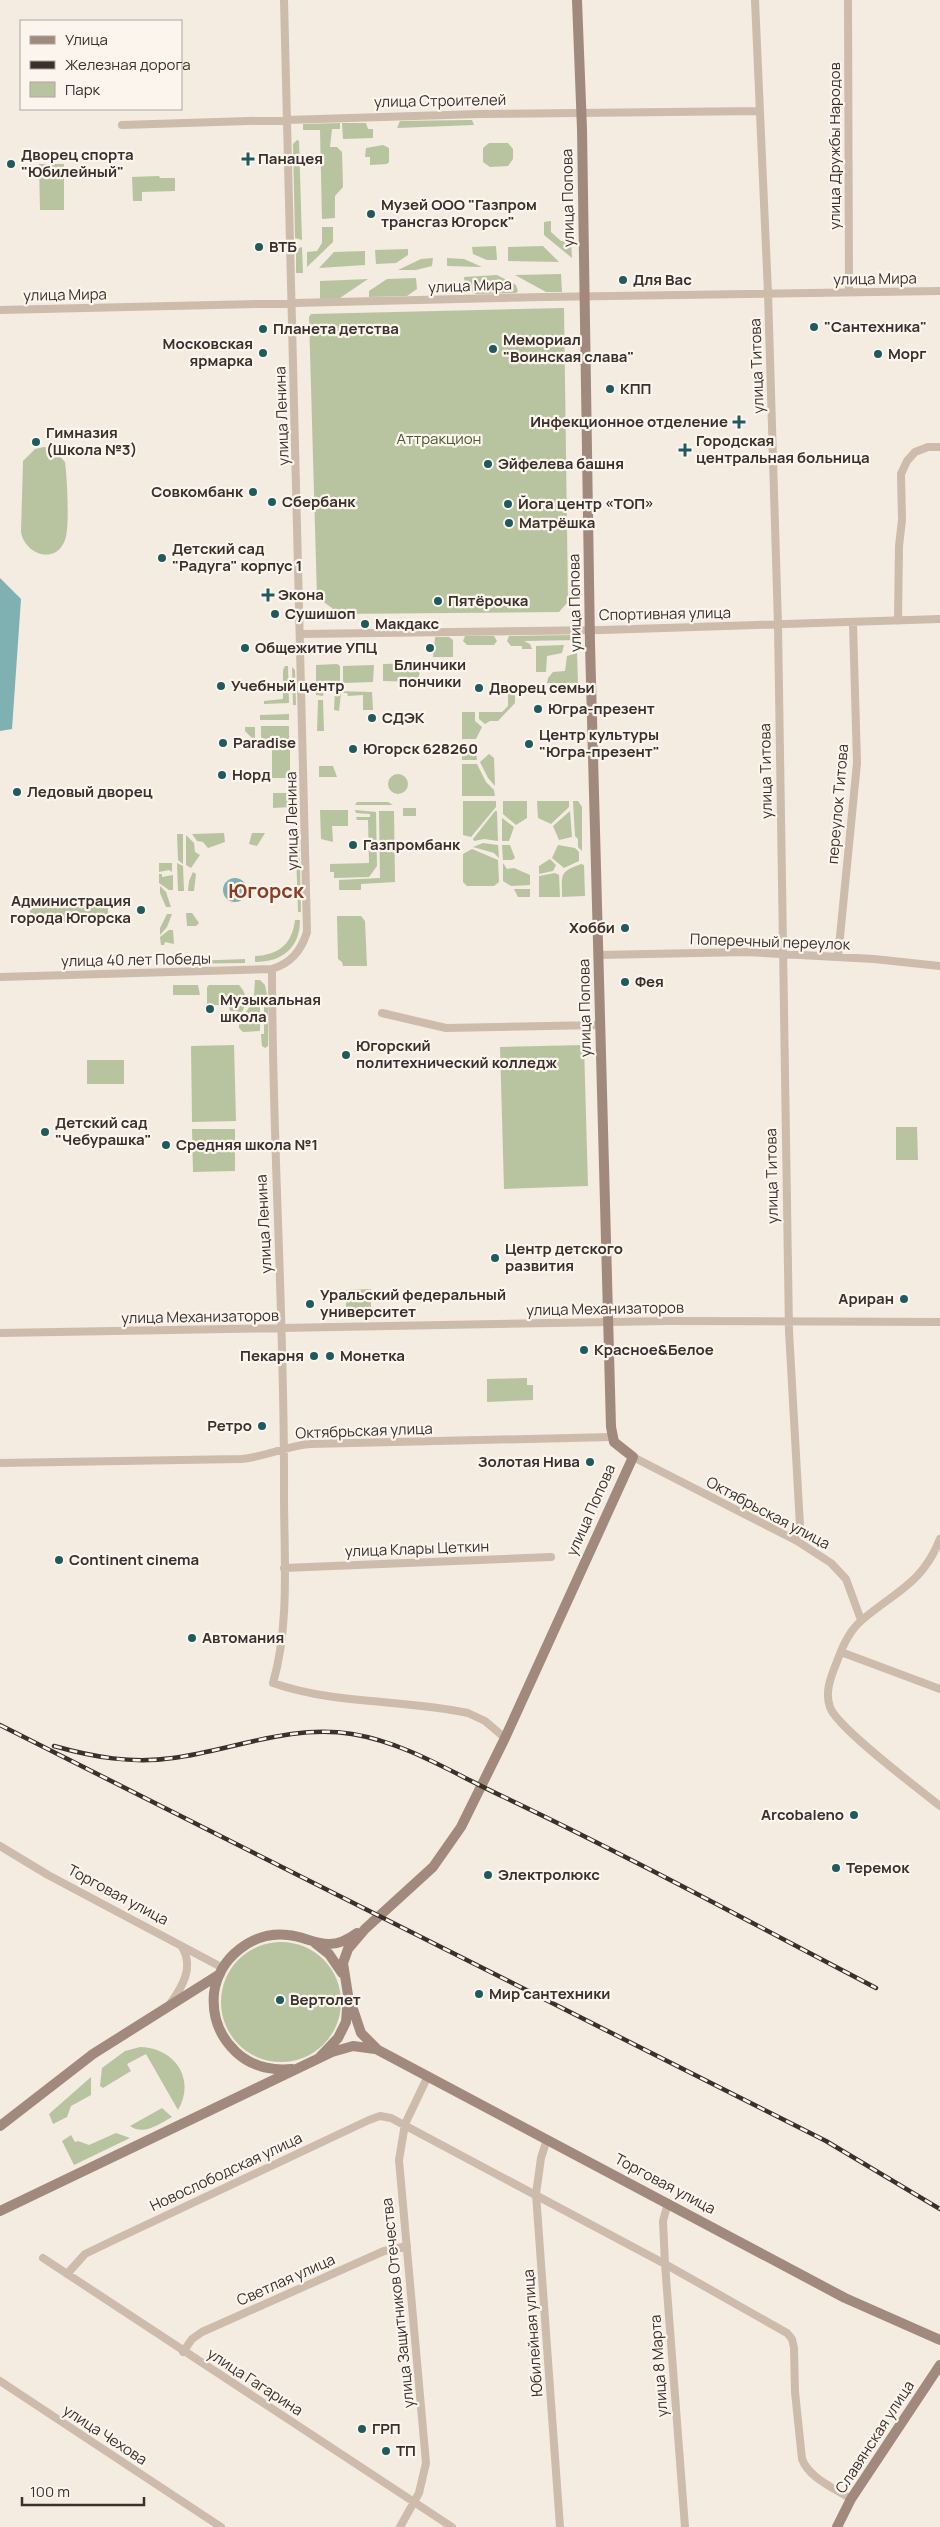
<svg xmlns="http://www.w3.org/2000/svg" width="940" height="2527" font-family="Manrope,sans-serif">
	<rect width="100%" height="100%" fill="#f4ebe1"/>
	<path fill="#b8c4a0" d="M468 120H472L474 125 397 128 400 121Z
		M340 123V129H332L330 147H337L342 152 343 187 335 196V218L322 219 320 130H303V124Z
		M342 123H366L368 129H373V138L343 139Z
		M297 140 299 141 302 240 295 238 293 144Z
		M489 143H508L513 149V159L508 166 490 167 483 162V148Z
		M383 145 389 148V162L387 164 370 165V157H365L366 148Z
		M39 164H64V210H40Z
		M159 176 160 178H175V191L142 192V201H133L132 177Z
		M551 221V232L561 241H571L572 258 544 235V222Z
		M322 227H333V242L307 267V252L317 251 322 243Z
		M496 246 497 260H487L473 254 472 247Z
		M543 246 559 262 508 261V247Z
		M302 247 303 273H296V252L299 248Z
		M408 249V255L396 263 376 264 375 250Z
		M365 251V265L319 268 334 252Z
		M433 258 432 266 416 270H398L421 259Z
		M447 258 464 259 482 267 447 266Z
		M561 274 562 292H546L515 275Z
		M497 275 516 285 518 291 516 293 476 294 465 287 464 277Z
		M416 278 417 289 407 296 369 297V291L387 279Z
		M368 279 340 298 320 299V281Z
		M564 308 568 602 559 612 333 614 332 608 317 597 309 317 311 314Z
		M44 447 53 449 65 462C67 476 70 528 65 540 56 565 25 555 21 532L23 461 35 449Z
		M572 635 578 637V640L524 641 530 644 532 649H522V646H511L507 641 509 636Z
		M465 636H494L497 641 494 645H467L463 641Z
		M435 637H449L453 640V657H433Z
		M564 645 562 653 547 656 546 672H536V646Z
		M577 653 578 683H547L548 678 553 672 565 671 567 656Z
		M421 663 418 682 383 681V664Z
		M337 664 340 666V683L324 684 323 696 316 695V665Z
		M374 665 373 682 343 683V666Z
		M285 666H288L289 703 264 704V701L283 699V670Z
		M292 667 295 670 296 705H293Z
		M508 687H515V703L498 721H490L485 724 479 719V712H502L508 706Z
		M335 691 372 692 373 710H363V695L348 696 347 693H341L339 711 334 710Z
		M318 700H323L324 731H317Z
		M462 712H475V721L482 727 476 739H462Z
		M289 714V720H260V715Z
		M261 726H289V742L261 743Z
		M245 727H255V741L245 731Z
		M462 743H475L477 760H462Z
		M272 748H290V778H272Z
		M489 754 494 758 495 786 488 778 480 762Z
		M462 764H477L486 782 494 790 495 796H462Z
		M319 766H333L337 777H319Z
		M388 784a10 10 0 1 1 20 0a10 10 0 1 1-20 0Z
		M273 793H290L291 807 273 808Z
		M463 801H496V807L471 837 463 835Z
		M503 801H527V818L516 825 503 814Z
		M537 801H569V807L551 824 538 818Z
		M573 801H578L582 807V851L578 847V839L575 836Z
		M357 802H388L393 805H355Z
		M403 808H416V816H403Z
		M320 810H348V826H332L333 842 321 839Z
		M355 810 376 812 377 866 369 877 334 878V872H330V864L369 863 368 820H357L356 817H370V814L356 813Z
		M379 811H394L395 882 361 884V890H339V880L380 878Z
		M495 811H497L498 841 484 839 474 841 473 839Z
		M570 811 572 837 559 840 553 826Z
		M502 818 514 827 509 841H502Z
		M295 821 299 825 301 912H298Z
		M224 833 225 842 208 848 203 842 197 841 192 834Z
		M252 833H265L257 846 249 844Z
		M177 834H183V864L178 860Z
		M186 835 194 843 195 852 200 855 191 868 186 865Z
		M483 843 498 845 499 858 494 853 473 847Z
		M502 845H510L515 858 512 860H503Z
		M558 845 575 848 579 852V861L564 868 552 858Z
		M472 849 498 860 499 882 494 886H467L463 882V854Z
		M550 859 556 865 553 871 539 874V866Z
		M159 863H172V872L169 870 159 872Z
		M177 863 183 866 184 891H178Z
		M503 863 507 869 514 868 530 875V885L511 886 503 881Z
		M581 864 584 865 585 896 562 897C562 874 559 872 581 864Z
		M193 872 196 874 194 891H188L189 881Z
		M555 873 559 875 560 897H539V876Z
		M159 874H162V877L173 875V890H169L159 883Z
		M160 886 166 892 171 907H166L160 893Z
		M514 889H530V897H518Z
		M108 902V922L30 923V904Z
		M186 913H192L199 923 196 926H187Z
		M167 914H172L167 927 160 935V928Z
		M337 916H361L365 921 367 966H343L342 962 338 959Z
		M295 920H300C300 948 282 962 255 962V956C279 955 292 944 295 920Z
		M169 930H173L174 944 165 942 164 945H161L160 937Z
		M245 959V963L165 964V962Z
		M255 980H260L265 985 268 1000H260L254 995Z
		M173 985H198L200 995H173Z
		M209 985H239C248 995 247 1003 241 1014L237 1011H230L229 1005H207V987Z
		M268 1005V1046L265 1048 262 1046 261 1034H264V1007Z
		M250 1006 260 1007V1031L243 1032 239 1028V1022Z
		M234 1045 236 1121 192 1122 191 1046Z
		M584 1045 588 1186 504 1189 500 1047Z
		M87 1060H124V1084H87Z
		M896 1127H917L918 1160H896Z
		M192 1129H235V1171L193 1172Z
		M371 1289V1313H346V1290Z
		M527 1378V1385H533V1400L487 1402V1379Z
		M221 2002a60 60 0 1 1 120 0a60 60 0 1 1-120 0Z
		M140 2047C175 2048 196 2079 178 2110L146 2054 127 2064 131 2071 103 2088 100 2086 102 2068 125 2051Z
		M91 2077V2095L71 2106 67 2117 53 2124 49 2114Z
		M162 2108 172 2117C159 2124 144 2136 130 2126Z
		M116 2133 130 2138 74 2165 62 2141 71 2135 75 2142 78 2141 89 2145Z"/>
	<path fill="#7fb0b2" d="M0 578 21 599 12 729 0 731Z
		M223 890a12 12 0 1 1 24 0a12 12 0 1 1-24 0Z"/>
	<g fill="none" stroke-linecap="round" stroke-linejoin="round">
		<path stroke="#cdbbac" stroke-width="8" d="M755 0 768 293 778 625 789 1331 800 1526 797 1541
			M848 0 849 292
			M122 125 479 114 759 111
			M0 310 544 297 940 291
			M898 621 899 546 902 520 901 474 907 461 915 452 928 447H940
			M301 634 603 630 940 619
			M599 955 746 952 874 959 940 966
			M838 957 857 763 853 623
			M272 969C272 1145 285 1319 284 1495 284 1555 290 1625 273 1683 336 1705 404 1699 468 1713L485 1721 505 1738
			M0 977 272 969C291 963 301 951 307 932L284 0
			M382 1013 446 1028 601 1025
			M0 1333 668 1321 940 1322
			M633 1457 797 1541 831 1563 846 1579 861 1620
			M0 1463 241 1459C265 1457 286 1446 310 1444L612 1437
			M940 1539C922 1584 896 1591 862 1620 850 1630 843 1645 838 1659 832 1674 824 1691 830 1707 836 1727 919 1789 940 1806
			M284 1568 551 1557
			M841 1652 940 1689
			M0 1846 48 1875 223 1968
			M170 2004C183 1986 194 1967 182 1947
			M547 2139 541 2158 536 2194 560 2527
			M668 2203 663 2221 665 2264 685 2527
			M43 2258 452 2527
			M67 2274 85 2254 114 2240 369 2120 380 2116 391 2118 665 2264 787 2333 792 2339 794 2348 795 2392 802 2459C809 2478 834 2488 851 2499
			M183 2352 192 2339 202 2332 384 2251 407 2246
			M0 2381 221 2527
			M400 2527 419 2493 426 2463 399 2160 405 2124 428 2076"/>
		<path stroke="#a18a7d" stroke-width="10" d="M315 1943 329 1954 342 1973
			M351 2003 361 2033 378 2050 845 2298 940 2340
			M319 2058 338 2038 346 2022 348 1995 343 1963 348 1949 365 1929 433 1867 461 1827 505 1738 633 1457 614 1442 611 1427 590 644 582 129 577 0
			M292 2069C271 2071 251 2066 236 2052 219 2036 212 2015 214 1993 219 1957 253 1931 288 1935 302 1936 315 1944 329 1944 339 1944 349 1939 357 1933
			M0 2126 93 2054 220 1974
			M0 2211 332 2052 353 2046 375 2049
			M837 2527 851 2499 940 2365"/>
		<defs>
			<path id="rail" d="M0 1725 826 2141 940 2209
				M54 1746C93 1757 132 1764 173 1758 233 1750 290 1724 352 1734 407 1743 454 1774 504 1797 630 1857 752 1923 876 1988"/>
		</defs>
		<use href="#rail" stroke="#3b302b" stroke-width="4.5"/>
		<use href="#rail" stroke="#fbf5ee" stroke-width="2.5" stroke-dasharray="8" stroke-linecap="butt"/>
	</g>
	<g fill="#1f5a5e" stroke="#fbf5ee" stroke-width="2">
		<path d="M245.5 151.5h5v5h5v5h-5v5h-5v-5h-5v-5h5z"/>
		<circle cx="11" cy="164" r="5"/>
		<circle cx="371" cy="214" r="5"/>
		<circle cx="259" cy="247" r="5"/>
		<circle cx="623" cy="280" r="5"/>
		<circle cx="814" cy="327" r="5"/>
		<circle cx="263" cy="329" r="5"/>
		<circle cx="493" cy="349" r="5"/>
		<circle cx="263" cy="353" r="5"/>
		<circle cx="878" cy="354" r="5"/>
		<circle cx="610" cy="389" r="5"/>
		<path d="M736.5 414.5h5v5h5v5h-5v5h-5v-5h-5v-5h5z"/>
		<circle cx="36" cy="442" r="5"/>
		<path d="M682.5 442.5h5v5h5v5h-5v5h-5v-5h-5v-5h5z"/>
		<circle cx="488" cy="464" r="5"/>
		<circle cx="253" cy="492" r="5"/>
		<circle cx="272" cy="502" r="5"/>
		<circle cx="508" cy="504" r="5"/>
		<circle cx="509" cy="523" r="5"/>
		<circle cx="162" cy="558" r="5"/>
		<path d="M265.5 587.5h5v5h5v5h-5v5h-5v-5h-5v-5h5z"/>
		<circle cx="438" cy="601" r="5"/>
		<circle cx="275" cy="614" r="5"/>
		<circle cx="365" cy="624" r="5"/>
		<circle cx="245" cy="648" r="5"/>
		<circle cx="430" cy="648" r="5"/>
		<circle cx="221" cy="686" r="5"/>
		<circle cx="479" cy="688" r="5"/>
		<circle cx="538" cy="709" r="5"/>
		<circle cx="372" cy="718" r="5"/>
		<circle cx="223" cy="743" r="5"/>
		<circle cx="529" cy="744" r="5"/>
		<circle cx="353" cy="749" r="5"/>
		<circle cx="222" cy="775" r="5"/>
		<circle cx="17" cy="792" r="5"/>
		<circle cx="353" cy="845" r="5"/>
		<circle cx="141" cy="910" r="5"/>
		<circle cx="625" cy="928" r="5"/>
		<circle cx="625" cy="982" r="5"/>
		<circle cx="210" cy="1009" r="5"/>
		<circle cx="346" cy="1055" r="5"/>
		<circle cx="45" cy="1132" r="5"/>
		<circle cx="166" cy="1145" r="5"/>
		<circle cx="495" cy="1258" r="5"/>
		<circle cx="904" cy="1299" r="5"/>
		<circle cx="310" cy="1304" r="5"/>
		<circle cx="584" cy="1350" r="5"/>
		<circle cx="314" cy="1356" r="5"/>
		<circle cx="330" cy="1356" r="5"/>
		<circle cx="262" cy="1426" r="5"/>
		<circle cx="590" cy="1462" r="5"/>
		<circle cx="59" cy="1560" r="5"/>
		<circle cx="192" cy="1638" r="5"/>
		<circle cx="854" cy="1815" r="5"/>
		<circle cx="836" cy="1868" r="5"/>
		<circle cx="488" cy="1875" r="5"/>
		<circle cx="479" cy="1994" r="5"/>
		<circle cx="280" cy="2000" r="5"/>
		<circle cx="362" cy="2429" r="5"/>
		<circle cx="386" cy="2451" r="5"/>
	</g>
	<g text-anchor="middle" stroke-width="4.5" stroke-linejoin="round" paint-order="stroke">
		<g font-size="15" fill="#3b302b" stroke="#fbf5ee">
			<text transform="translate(440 101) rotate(-1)" y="5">улица Строителей</text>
			<text transform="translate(835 146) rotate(-90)" y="5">улица Дружбы Народов</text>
			<text transform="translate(568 198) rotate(-91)" y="5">улица Попова</text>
			<text transform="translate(875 279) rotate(-1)" y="5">улица Мира</text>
			<text transform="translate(470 286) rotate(-2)" y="5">улица Мира</text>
			<text transform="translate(65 295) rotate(-1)" y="5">улица Мира</text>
			<text transform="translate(757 366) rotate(-92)" y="5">улица Титова</text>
			<text transform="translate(282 416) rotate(-92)" y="5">улица Ленина</text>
			<text transform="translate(575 603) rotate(-91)" y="5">улица Попова</text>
			<text transform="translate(665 614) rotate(-1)" y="5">Спортивная улица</text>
			<text transform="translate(766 771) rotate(-91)" y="5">улица Титова</text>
			<text transform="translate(838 804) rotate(-85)" y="5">переулок Титова</text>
			<text transform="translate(292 821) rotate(-91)" y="5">улица Ленина</text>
			<text transform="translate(770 942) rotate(2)" y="5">Поперечный переулок</text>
			<text transform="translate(136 960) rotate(-1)" y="5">улица 40 лет Победы</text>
			<text transform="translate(585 1008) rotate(-91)" y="5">улица Попова</text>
			<text transform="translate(772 1176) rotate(-91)" y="5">улица Титова</text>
			<text transform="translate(264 1224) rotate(-93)" y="5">улица Ленина</text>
			<text transform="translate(605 1309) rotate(-1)" y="5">улица Механизаторов</text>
			<text transform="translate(200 1317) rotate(-1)" y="5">улица Механизаторов</text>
			<text transform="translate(364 1431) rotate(-2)" y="5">Октябрьская улица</text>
			<text transform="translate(591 1510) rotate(-66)" y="5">улица Попова</text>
			<text transform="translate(768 1513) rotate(28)" y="5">Октябрьская улица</text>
			<text transform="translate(417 1549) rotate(-2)" y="5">улица Клары Цеткин</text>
			<text transform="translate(118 1895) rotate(28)" y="5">Торговая улица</text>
			<text transform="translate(226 2172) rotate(-25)" y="5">Новослободская улица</text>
			<text transform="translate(665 2184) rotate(28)" y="5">Торговая улица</text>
			<text transform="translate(286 2280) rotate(-24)" y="5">Светлая улица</text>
			<text transform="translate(398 2303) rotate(-96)" y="5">улица Защитников Отечества</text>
			<text transform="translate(533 2333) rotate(-94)" y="5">Юбилейная улица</text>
			<text transform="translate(659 2366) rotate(-94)" y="5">улица 8 Марта</text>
			<text transform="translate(255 2382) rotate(33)" y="5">улица Гагарина</text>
			<text transform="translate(105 2435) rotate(33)" y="5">улица Чехова</text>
			<text transform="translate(875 2437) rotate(-57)" y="5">Славянская улица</text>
		</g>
		<g font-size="15" font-weight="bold" fill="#3b302b" stroke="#fbf5ee" text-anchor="start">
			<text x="21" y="160">Дворец спорта<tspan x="21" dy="17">"Юбилейный"</tspan></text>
			<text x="258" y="164">Панацея</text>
			<text x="381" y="210">Музей ООО "Газпром<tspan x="381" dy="17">трансгаз Югорск"</tspan></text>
			<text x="269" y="252">ВТБ</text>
			<text x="633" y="285">Для Вас</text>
			<text x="824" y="332">"Сантехника"</text>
			<text x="273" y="334">Планета детства</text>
			<text x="503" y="345">Мемориал<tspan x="503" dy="17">"Воинская слава"</tspan></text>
			<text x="253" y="349" text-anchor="end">Московская<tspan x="253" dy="17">ярмарка</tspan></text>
			<text x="888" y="359">Морг</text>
			<text x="620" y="394">КПП</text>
			<text x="728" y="427" text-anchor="end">Инфекционное отделение</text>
			<text x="46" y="438">Гимназия<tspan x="46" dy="17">(Школа №3)</tspan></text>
			<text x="696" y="446">Городская<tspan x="696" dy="17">центральная больница</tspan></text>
			<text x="498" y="469">Эйфелева башня</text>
			<text x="243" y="497" text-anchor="end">Совкомбанк</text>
			<text x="282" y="507">Сбербанк</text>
			<text x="518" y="509">Йога центр «ТОП»</text>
			<text x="519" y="528">Матрёшка</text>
			<text x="172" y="554">Детский сад<tspan x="172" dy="17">"Радуга" корпус 1</tspan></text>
			<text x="278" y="600">Экона</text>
			<text x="448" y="606">Пятёрочка</text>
			<text x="285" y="619">Сушишоп</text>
			<text x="375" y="629">Макдакс</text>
			<text x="255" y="653">Общежитие УПЦ</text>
			<text x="430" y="670" text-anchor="middle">Блинчики<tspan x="430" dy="17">пончики</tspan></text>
			<text x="231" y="691">Учебный центр</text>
			<text x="489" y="693">Дворец семьи</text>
			<text x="548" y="714">Югра-презент</text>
			<text x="382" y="723">СДЭК</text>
			<text x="539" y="740">Центр культуры<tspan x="539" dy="17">"Югра-презент"</tspan></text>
			<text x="233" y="748">Paradise</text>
			<text x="363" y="754">Югорск 628260</text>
			<text x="232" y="780">Норд</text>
			<text x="27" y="797">Ледовый дворец</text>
			<text x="363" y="850">Газпромбанк</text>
			<text x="131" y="906" text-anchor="end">Администрация<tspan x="131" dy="17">города Югорска</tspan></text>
			<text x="615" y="933" text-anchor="end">Хобби</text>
			<text x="635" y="987">Фея</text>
			<text x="220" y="1005">Музыкальная<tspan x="220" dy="17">школа</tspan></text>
			<text x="356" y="1051">Югорский<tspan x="356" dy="17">политехнический колледж</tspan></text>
			<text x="55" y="1128">Детский сад<tspan x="55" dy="17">"Чебурашка"</tspan></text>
			<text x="176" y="1150">Средняя школа №1</text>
			<text x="505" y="1254">Центр детского<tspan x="505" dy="17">развития</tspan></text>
			<text x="320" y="1300">Уральский федеральный<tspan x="320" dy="17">университет</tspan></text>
			<text x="894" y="1304" text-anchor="end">Ариран</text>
			<text x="594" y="1355">Красное&amp;Белое</text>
			<text x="304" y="1361" text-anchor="end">Пекарня</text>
			<text x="340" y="1361">Монетка</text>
			<text x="252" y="1431" text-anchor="end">Ретро</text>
			<text x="580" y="1467" text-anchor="end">Золотая Нива</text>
			<text x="69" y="1565">Continent cinema</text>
			<text x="202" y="1643">Автомания</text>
			<text x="844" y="1820" text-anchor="end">Arcobaleno</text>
			<text x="846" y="1873">Теремок</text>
			<text x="498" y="1880">Электролюкс</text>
			<text x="489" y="1999">Мир сантехники</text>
			<text x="290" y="2005">Вертолет</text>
			<text x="372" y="2434">ГРП</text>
			<text x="396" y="2456">ТП</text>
		</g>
		<g font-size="15" fill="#4a5a2e" stroke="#fbf5ee">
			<text x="439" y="444">Аттракцион</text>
		</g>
		<g font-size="20" font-weight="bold" fill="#8c3b22" stroke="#fbf5ee">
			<text x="266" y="898">Югорск</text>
		</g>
	</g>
	<rect x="20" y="20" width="162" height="90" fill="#fbf5ee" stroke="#aea6a0"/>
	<rect x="30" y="36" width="25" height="8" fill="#a18a7d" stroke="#aea6a0"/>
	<text x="65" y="45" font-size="15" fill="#3b302b">Улица</text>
	<rect x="30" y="61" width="25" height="8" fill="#3b302b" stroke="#aea6a0"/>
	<text x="65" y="70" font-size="15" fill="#3b302b">Железная дорога</text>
	<rect x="30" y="82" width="25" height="15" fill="#b8c4a0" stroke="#aea6a0"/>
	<text x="65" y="95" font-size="15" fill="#3b302b">Парк</text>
	<path d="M22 2497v8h122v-8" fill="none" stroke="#3b302b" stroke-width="2.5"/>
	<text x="30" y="2497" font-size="15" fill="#3b302b" stroke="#fbf5ee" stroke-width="4" paint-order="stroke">100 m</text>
</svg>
